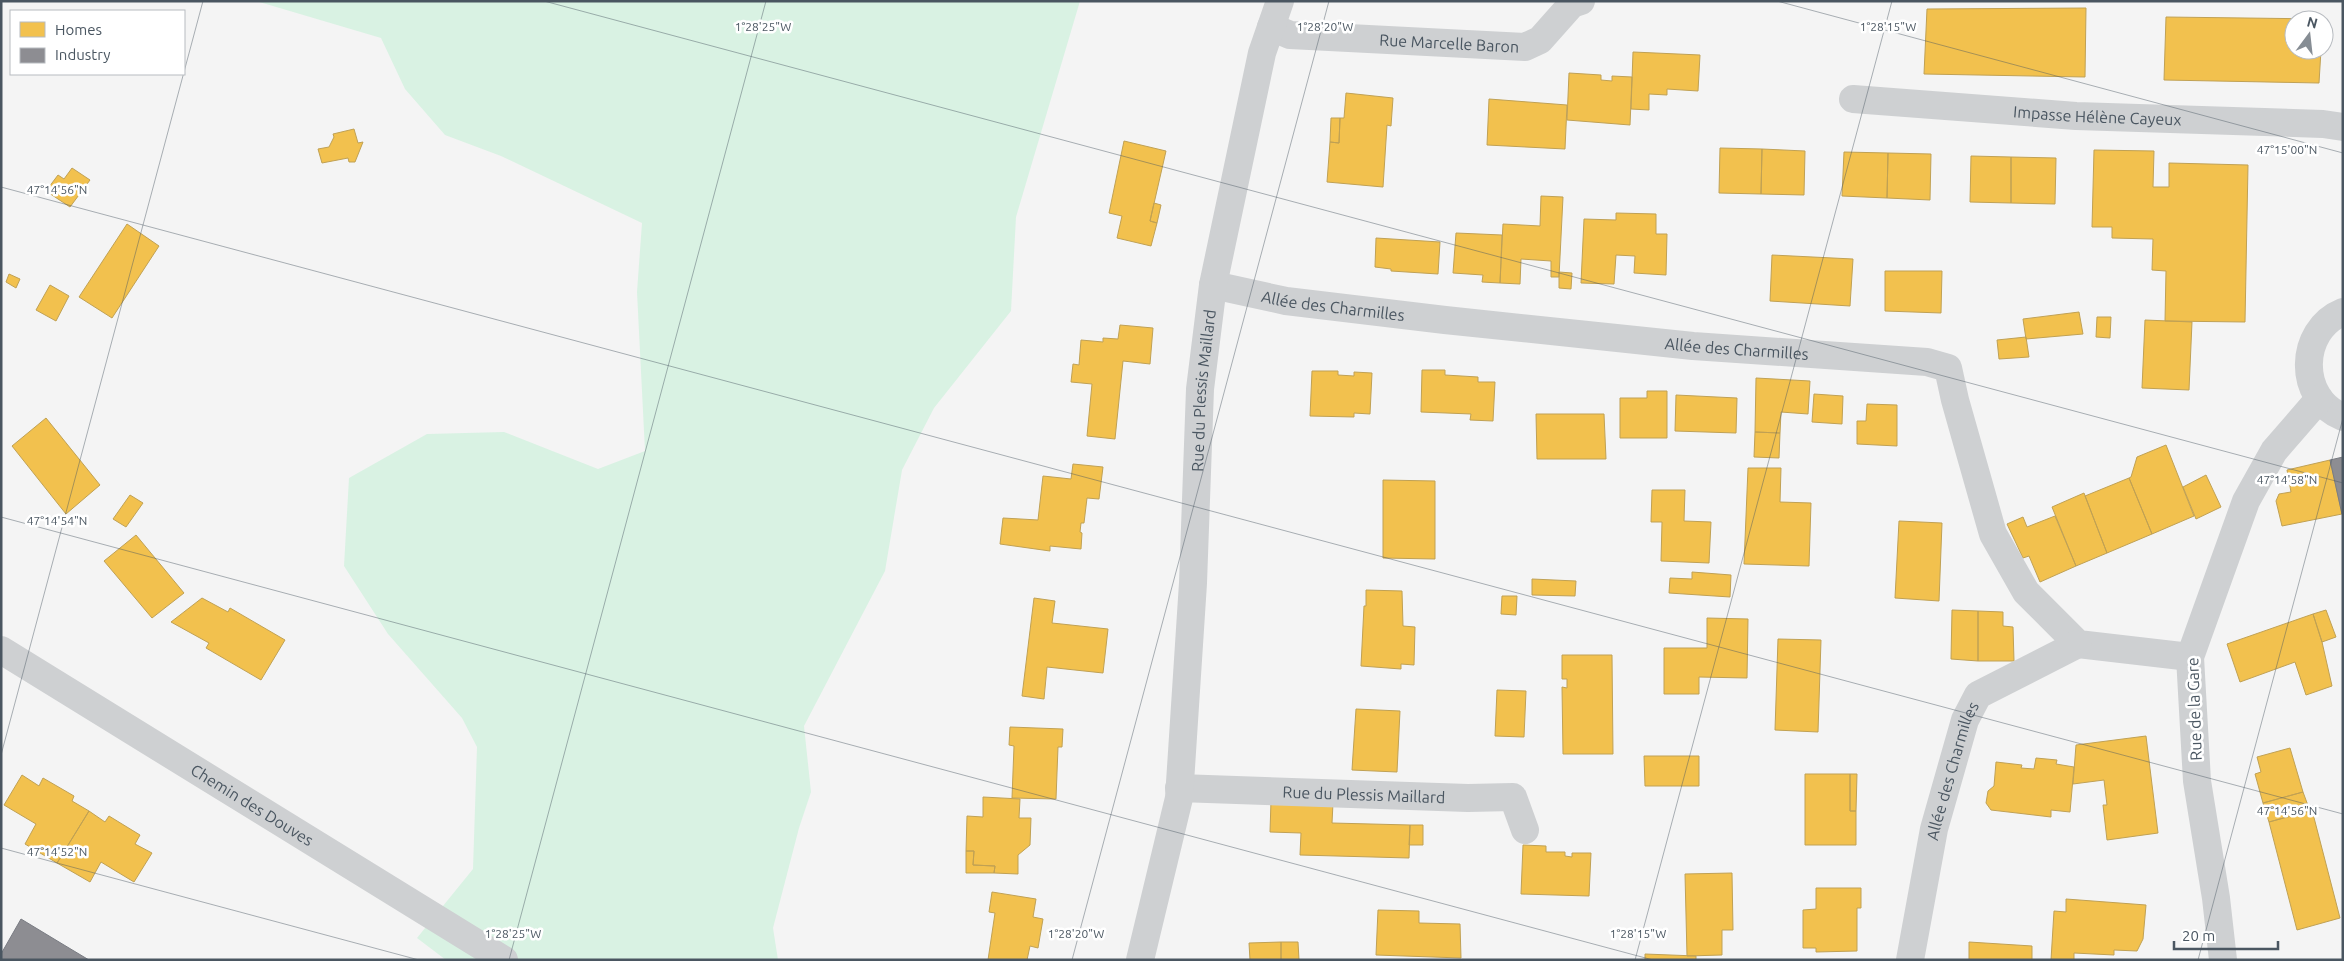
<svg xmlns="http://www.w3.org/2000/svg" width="2344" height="961" font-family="Ubuntu,sans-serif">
	<rect width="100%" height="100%" fill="#f4f4f4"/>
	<path fill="#d9f2e3" d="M256 1H1080L1016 217 1011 311 934 408 902 470 885 571 804 726 811 792 799 828 773 928 778 960H446L417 938 473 869 477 747 462 718 388 634 344 566 349 478 427 434 504 432 598 469 645 451 637 292 642 223 501 156 445 135 405 89 381 38Z"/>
	<path fill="#f2c14e" stroke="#c0a154" d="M2086 8 2085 77 1924 74 1927 9Z
		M2166 17 2322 19 2294 20V50H2321L2319 83 2164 80Z
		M1633 52 1700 55 1698 91 1667 89V95L1649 94V110L1631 109Z
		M1569 73 1601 75V80L1612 81V76L1632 77 1630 125 1567 120Z
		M1346 93 1393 98 1391 126 1387 125 1383 187 1327 182 1330 142 1339 143 1340 118H1344Z
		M1489 99 1567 105 1565 149 1487 145Z
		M1331 118H1340L1339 143 1330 142Z
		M354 129 358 143 363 142 355 162H349L348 158 322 163 318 149 329 147 334 137 333 134Z
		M1124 141 1166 151 1150 221 1157 223 1151 246 1117 238 1122 216 1109 213Z
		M1720 148 1762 149 1761 194 1719 193Z
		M1762 149 1805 151 1804 195 1761 194Z
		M2094 150 2154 151 2153 187H2169V163L2248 165 2245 322 2165 321 2166 271 2152 270 2153 239 2112 238V227H2092Z
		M1844 152 1888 153 1887 198 1842 196Z
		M1888 153 1931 154 1930 200 1887 198Z
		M1971 156 2011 157V203L1970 202Z
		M2011 157 2056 158 2055 204 2011 203Z
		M72 168 90 180 70 207 46 191 58 175 64 179Z
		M1541 196 1563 197 1559 277H1551V261L1521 259 1520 284 1500 283 1503 224 1540 226Z
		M1154 203 1161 205 1157 223 1150 221Z
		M1616 213 1656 214V234H1667L1666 275 1634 273 1635 256 1616 255 1614 284 1581 283 1584 219 1616 220Z
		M127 224 159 246 112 318 79 297Z
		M1456 233 1502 235 1500 283 1482 282 1483 275 1453 273Z
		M1376 238 1440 242 1438 274 1391 271V269L1375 267Z
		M1772 255 1853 259 1850 306 1770 301Z
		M1885 271H1942L1941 313 1885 311Z
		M1559 272 1572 273 1571 289 1559 288Z
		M9 274 20 279 16 288 6 282Z
		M50 285 69 296 56 321 36 310Z
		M2079 312 2083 334 2026 339 2023 319Z
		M2097 317H2111L2110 338 2096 337Z
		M2145 320 2192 322 2189 390 2142 388Z
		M1120 325 1153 328 1150 364 1123 361 1115 439 1087 436 1092 384 1071 382 1073 364 1079 365 1081 340 1103 342V338L1118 339Z
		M2026 337 2029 357 1999 359 1997 340Z
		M1422 370H1445V375L1478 377V382H1495L1493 421 1470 420 1471 414 1421 412Z
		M1312 371H1338V375L1354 376V372L1372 373 1370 414 1354 413V417L1310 416Z
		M1756 378 1810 381 1808 414 1781 412 1780 433 1755 432Z
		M1647 391H1667V438H1620V398H1647Z
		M1814 394 1843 396 1842 424 1812 422Z
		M1676 395 1737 398 1736 433 1675 431Z
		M1867 404 1897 405V446L1857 444V421H1866Z
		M1536 414H1604L1606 459H1537Z
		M46 418 100 485 66 514 12 446Z
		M1755 432 1780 433 1779 458 1754 457Z
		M2166 445 2194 516 2152 534 2129 478 2131 477 2137 457Z
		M2330 460 2342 514 2282 526 2276 501 2279 494 2291 492 2287 470Z
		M1073 464 1103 467 1099 499 1087 498 1084 523H1081L1080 532 1082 533 1081 549 1050 546V551L1000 544 1003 518 1038 520 1043 476 1071 479Z
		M1748 468H1781L1780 502 1811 503 1809 566 1744 564Z
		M2206 475 2221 507 2196 519 2183 487Z
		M2129 478 2152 534 2107 553 2085 496Z
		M1383 480 1435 481V559L1383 558Z
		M1652 490H1685L1684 521 1711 522 1709 563 1661 561 1662 522H1651Z
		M2084 493 2107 553 2076 566 2052 507Z
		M130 495 143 503 126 527 113 519Z
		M2055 516 2076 566 2040 582 2029 556 2023 558 2007 524 2023 517 2027 527Z
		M1899 521 1942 523 1939 601 1895 598Z
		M136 535 184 593 152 618 104 561Z
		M1692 572 1731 575 1730 597 1669 593 1670 578 1692 579Z
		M1532 579 1576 581 1575 596 1532 595Z
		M1366 590 1402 591 1403 626 1415 627 1414 665 1401 664V669L1361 666 1364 606H1366Z
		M1502 596H1517L1516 615 1501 614Z
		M202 598 228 612 230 608 285 640 261 680 206 648 209 643 171 622Z
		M1034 598 1055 601 1052 623 1108 629 1103 673 1047 667 1044 699 1022 696Z
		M1952 610 1978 611V661L1951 659Z
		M2326 610 2336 637 2322 642 2313 614Z
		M1978 611 2003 612V626L2013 627 2014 661H1978Z
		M2313 614 2322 642 2332 686 2306 695 2295 662 2240 682 2227 644Z
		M1707 618 1748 619 1747 678 1699 677V694H1664V648H1707Z
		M1778 639 1821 640 1818 732 1775 730Z
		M1562 655H1612L1613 754H1563L1562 687 1567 688V679H1562Z
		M1497 690 1526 691 1524 737 1495 736Z
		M1356 709 1400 711 1397 772 1352 770Z
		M1010 727 1063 729 1062 747H1058L1056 799 1012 798 1014 746 1009 745Z
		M2146 736 2158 833 2107 840 2103 805H2107L2104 780 2073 784 2076 745Z
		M2290 748 2303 792 2263 803 2255 774 2261 772 2257 757Z
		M1644 756H1699V786H1645Z
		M2036 758 2057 760 2056 764 2074 767 2070 812 2051 810V817L1991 810 1986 803 1988 791 1994 786 1996 762 2022 765 2021 768 2034 769Z
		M1805 774H1850V811H1856V845H1805Z
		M1850 774H1857L1856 811H1850Z
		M22 775 39 786 43 778 74 796 72 801 89 811 57 863 25 844 36 824 4 805Z
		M2303 792 2310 811 2269 822 2263 803Z
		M983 797 1020 799 1019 818H1031L1030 845 1018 855V874L994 873 995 866 973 865 974 851H966L967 816 983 817Z
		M1271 801 1333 803 1332 823 1410 825 1409 858 1300 855 1301 833 1270 832Z
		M2312 810 2340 918 2297 930 2269 822Z
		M89 811 105 822 109 816 140 835 135 844 152 853 134 882 101 862 90 882 57 863Z
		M1410 825H1423V845H1409Z
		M1523 845 1546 846V852H1565V856L1572 857V853H1591L1589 896 1521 894Z
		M966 851H974L973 865 995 866 994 873H966Z
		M1732 873 1733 930H1722V955L1687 956 1685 874Z
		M1816 888H1861V908H1857V951L1816 952V948H1803V910L1816 909Z
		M992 892 1036 899 1033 917 1043 919 1038 948 1030 946 1027 960H988L995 913 989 912Z
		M2066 899 2146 905 2143 939 2137 951 2114 950V955L2074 953V960H2051L2054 911 2066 912Z
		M1378 910 1419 911V923L1460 924 1461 958 1376 955Z
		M1281 942H1298L1299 960H1281Z
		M1281 942V960H1250L1249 943Z
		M1969 942 2032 946V960H1969Z
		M1645 954 1696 956V960H1645Z"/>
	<path fill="#8d8d92" stroke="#797c83" d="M2343 457V514H2342L2330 460Z
		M21 919 64 945 89 960H1V954Z"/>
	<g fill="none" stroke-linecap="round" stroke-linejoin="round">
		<g stroke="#ced0d2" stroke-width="28">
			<path id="s1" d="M1271 27 1290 35 1525 47 1540 40 1572 4 1581 1"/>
			<path id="s2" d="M1853 99 2076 116 2323 124 2343 127"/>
			<path id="s3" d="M1213 285 1286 301 1445 320 1693 346 1927 362 1948 368 1955 400 1993 534 2026 592 2078 644 2190 657"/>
			<path d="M2343 312C2298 330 2297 399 2343 417"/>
			<path id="s4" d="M1 650 504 960"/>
			<path id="s5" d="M1179 788 1468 798 1513 797 1525 830"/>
			<path id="s6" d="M1140 960 1179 798 1193 583 1200 389 1213 285 1262 53 1280 1"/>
			<path id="s7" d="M1910 960 1934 829 1965 720 1978 695 2078 644"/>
			<path d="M2223 960 2216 898 2197 781 2190 657 2246 501 2274 451 2319 399"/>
		</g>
	</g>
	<path fill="none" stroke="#4a5661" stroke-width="1" stroke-opacity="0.45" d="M544 1 2343 483M1777 1 2343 153M1 187 2343 814M1 517 1653 960M1 755 203 1M1 848 419 960M509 960 766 1M1072 960 1329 1M1635 960 1892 1M2198 960 2343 418"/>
	<g text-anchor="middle" stroke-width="5" stroke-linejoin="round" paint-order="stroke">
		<g font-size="16" fill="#4a5661" stroke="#fff">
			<text dy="6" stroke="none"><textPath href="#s1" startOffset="180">Rue Marcelle Baron</textPath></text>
			<text dy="6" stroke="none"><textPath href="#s2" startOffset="245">Impasse Hélène Cayeux</textPath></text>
			<text dy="6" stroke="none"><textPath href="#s3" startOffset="122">Allée des Charmilles</textPath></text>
			<text dy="6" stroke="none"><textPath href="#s3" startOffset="528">Allée des Charmilles</textPath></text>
			<text dy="6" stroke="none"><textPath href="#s6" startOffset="575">Rue du Plessis Maillard</textPath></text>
			<text transform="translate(2194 709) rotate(-92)" y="6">Rue de la Gare</text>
			<text dy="6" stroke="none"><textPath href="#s7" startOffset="194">Allée des Charmilles</textPath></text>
			<text dy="6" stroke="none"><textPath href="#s5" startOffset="185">Rue du Plessis Maillard</textPath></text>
			<text dy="6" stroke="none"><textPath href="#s4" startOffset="295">Chemin des Douves</textPath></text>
		</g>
	</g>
	<g font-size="12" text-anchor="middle" fill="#4a5661" stroke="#fff" stroke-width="5" stroke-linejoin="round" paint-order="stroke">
		<text x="1888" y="31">1°28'15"W</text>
		<text x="763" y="31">1°28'25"W</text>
		<text x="1325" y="31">1°28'20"W</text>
		<text x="2287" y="154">47°15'00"N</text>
		<text x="57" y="194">47°14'56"N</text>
		<text x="2287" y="484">47°14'58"N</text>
		<text x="57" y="525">47°14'54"N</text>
		<text x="2287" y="815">47°14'56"N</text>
		<text x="57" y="856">47°14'52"N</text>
		<text x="513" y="938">1°28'25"W</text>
		<text x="1076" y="938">1°28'20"W</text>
		<text x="1638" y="938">1°28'15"W</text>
	</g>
	<rect width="2344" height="961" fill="none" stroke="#4a5661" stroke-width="5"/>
	<rect x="10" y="10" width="175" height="65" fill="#ffffff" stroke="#b7bbc0"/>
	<rect x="20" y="22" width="25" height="15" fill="#f2c14e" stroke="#b7bbc0"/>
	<text x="55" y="35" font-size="15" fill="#4a5661">Homes</text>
	<rect x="20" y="48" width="25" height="15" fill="#8d8d92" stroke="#b7bbc0"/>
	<text x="55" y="60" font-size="15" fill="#4a5661">Industry</text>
	<g transform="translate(2309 35) rotate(15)"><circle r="24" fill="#ffffff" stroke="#b7bbc0"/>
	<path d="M0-4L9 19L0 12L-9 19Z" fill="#868d94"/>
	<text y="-8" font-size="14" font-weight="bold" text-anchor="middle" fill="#4a5661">N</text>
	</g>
	<path d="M2174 941v8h104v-8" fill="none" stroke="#4a5661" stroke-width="2.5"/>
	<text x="2182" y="941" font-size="15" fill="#4a5661" stroke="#ffffff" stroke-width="4" paint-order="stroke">20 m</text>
</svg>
